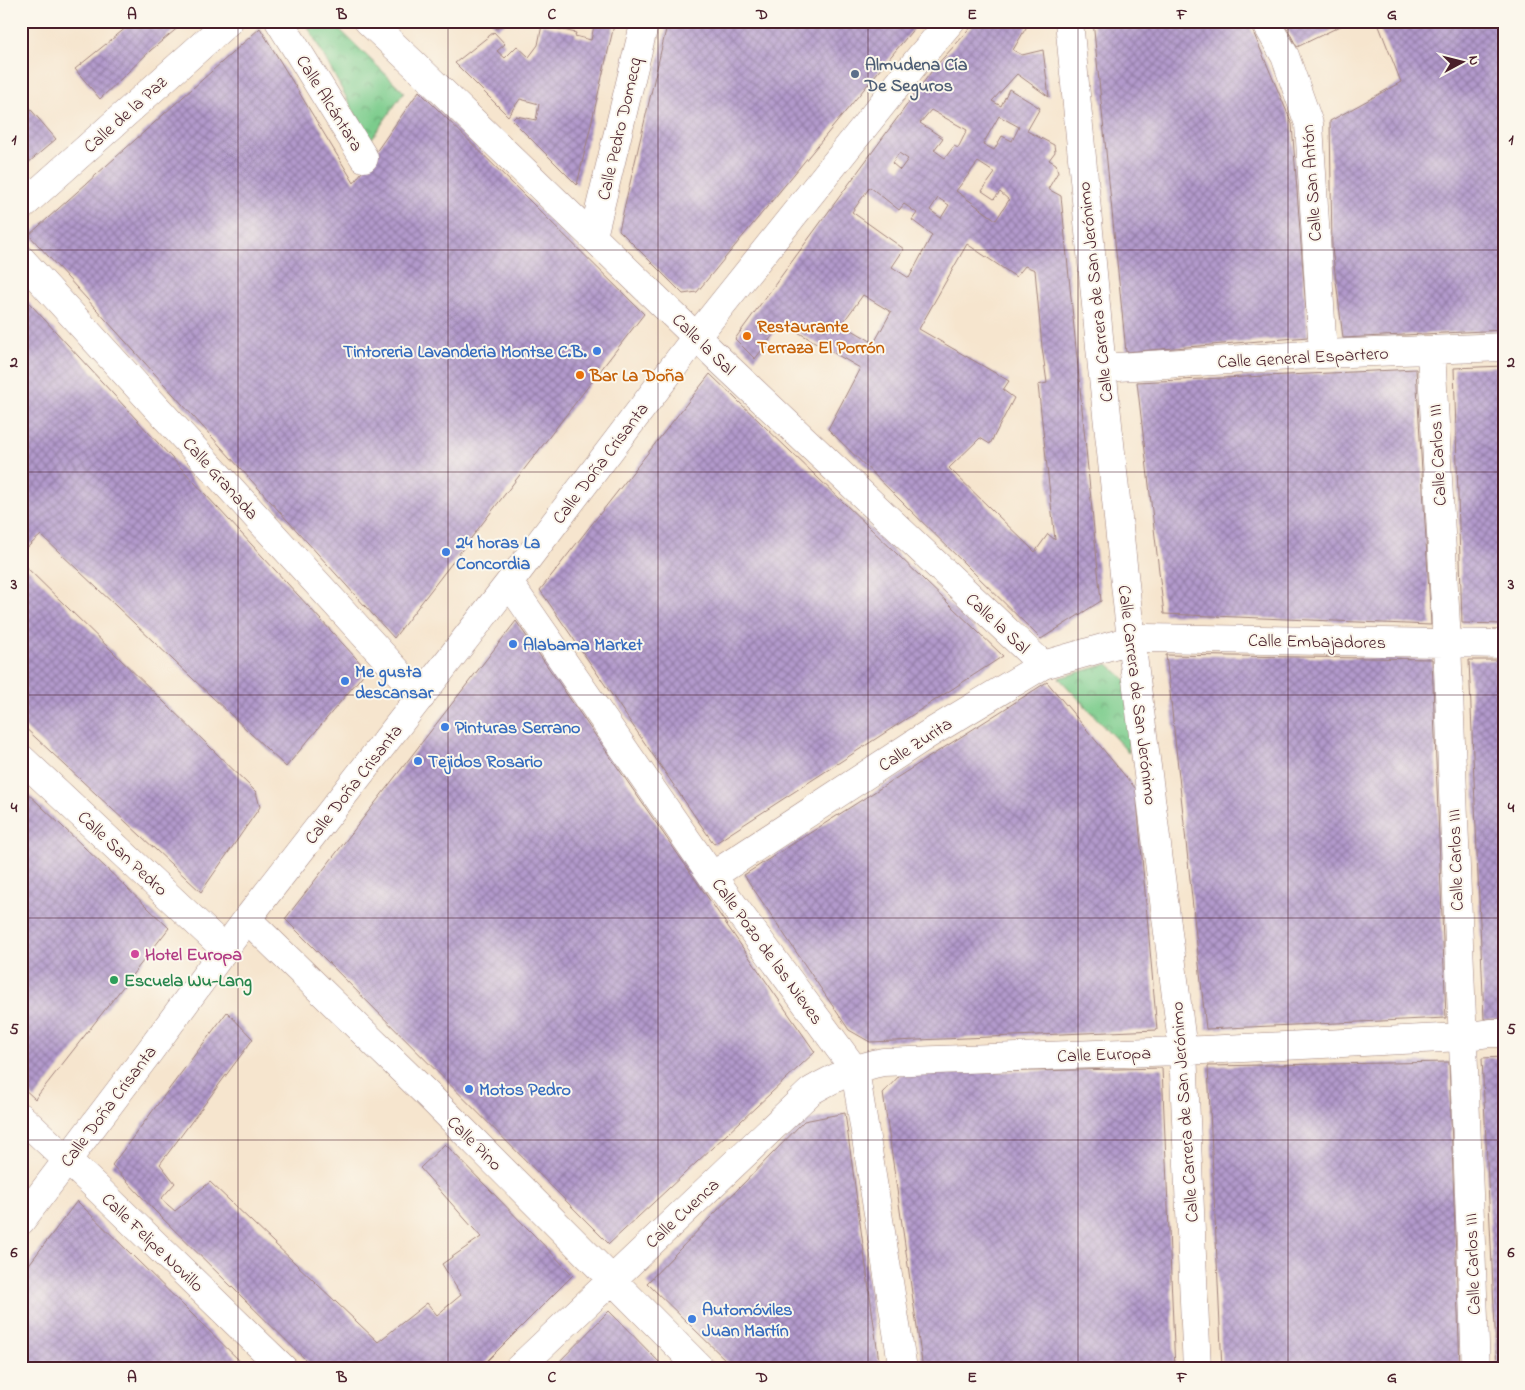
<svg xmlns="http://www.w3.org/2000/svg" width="1525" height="1390" font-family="'Indie Flower',sans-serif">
	<defs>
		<pattern id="park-crowns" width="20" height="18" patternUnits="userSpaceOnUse" patternTransform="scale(1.25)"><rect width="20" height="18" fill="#7ccc8c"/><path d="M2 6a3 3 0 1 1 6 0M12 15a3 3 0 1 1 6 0" fill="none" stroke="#68a573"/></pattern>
		<pattern id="building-cross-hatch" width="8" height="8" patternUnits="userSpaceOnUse" patternTransform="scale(1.25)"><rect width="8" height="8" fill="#b29acc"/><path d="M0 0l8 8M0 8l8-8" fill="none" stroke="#937da6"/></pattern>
	</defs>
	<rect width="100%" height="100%" fill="#fbf7ec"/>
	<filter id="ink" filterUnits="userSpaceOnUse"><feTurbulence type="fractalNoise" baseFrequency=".02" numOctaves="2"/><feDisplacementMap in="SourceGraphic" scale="10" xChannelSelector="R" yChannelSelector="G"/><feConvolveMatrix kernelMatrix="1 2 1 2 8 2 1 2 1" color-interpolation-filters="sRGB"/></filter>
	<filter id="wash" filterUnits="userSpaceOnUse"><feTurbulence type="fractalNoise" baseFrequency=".0096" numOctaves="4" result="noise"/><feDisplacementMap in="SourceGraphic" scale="20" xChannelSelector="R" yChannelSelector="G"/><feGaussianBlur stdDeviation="1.12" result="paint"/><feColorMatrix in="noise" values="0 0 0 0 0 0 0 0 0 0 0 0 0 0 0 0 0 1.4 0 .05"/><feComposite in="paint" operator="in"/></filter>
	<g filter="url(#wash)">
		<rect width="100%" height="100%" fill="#f6e5ce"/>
		<path fill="url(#park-crowns)" stroke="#63765c" d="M307 21H331L404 92 370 141 307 25Z
			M1108 664 1126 680 1129 753 1059 678Z"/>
		<g id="blocks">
			<path fill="url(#building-cross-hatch)" fill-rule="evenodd" d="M120 21H186L151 50 100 99 75 69 127 27Z
				M491 21H508L497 29Z
				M578 21H615L577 185 512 120 516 116 536 120 539 104 520 99 508 116 455 63 494 32 505 44 497 51 505 58 517 46 529 57 538 45 542 25 576 33 575 36 591 40 594 26Z
				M668 21H920L697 292 683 294 619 230Z
				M977 21H1030L1013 50 1022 55 1043 50 1049 97 1017 74 992 101 1001 106 1009 89 1040 108 1027 131 1054 145 1055 152 1049 160 1056 164 1058 172 1048 189 1061 196 1101 601 1041 639 828 429 860 368 782 323 755 359 735 339 934 68ZM931 110 967 130 958 148 954 146 945 158 934 150 943 138 920 123ZM999 116 1019 127 1012 141 1002 136 994 150 983 144ZM899 153 908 159 900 170 892 163ZM978 162 995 173 982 191 994 199 1000 192 1009 200 996 220 956 191ZM870 187 899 210 904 204 917 213 912 220 932 235 909 278 892 267 904 249 852 212ZM938 198 949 205 941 218 930 210ZM967 244 1016 277 1025 266 1035 270 1042 347 1047 383 1038 385 1055 540 1048 534 1035 552 949 468 980 438 990 444 1014 398 1003 390 1009 381 919 329ZM863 295 891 312 874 343 842 324Z
				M1093 21H1247L1254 34 1292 124 1308 337 1126 352Z
				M1283 21H1351L1297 47Z
				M1377 21H1504V330L1343 338 1332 248 1330 121 1401 82Z
				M260 28 354 183 419 91 644 314 394 638 29 235Z
				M21 98 56 139 21 169Z
				M21 294 367 670 286 767 41 535 21 553Z
				M1504 366V624L1462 623 1454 368Z
				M1416 369 1431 625 1164 614 1137 382Z
				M710 374 1003 656 714 844 540 590Z
				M21 562 256 792 260 807 201 892 21 724Z
				M516 621 815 1052 609 1244 285 919Z
				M1166 655 1432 659 1446 1018 1206 1029Z
				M1469 660H1504V1019H1484Z
				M1047 682 1136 789 1157 1030 870 1042 849 1030 744 875Z
				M21 787 169 928 35 1099 21 1086Z
				M227 1012 253 1039 160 1164 175 1183 161 1199 175 1211 210 1182 378 1342 427 1303 437 1315 461 1295 442 1264 481 1237 420 1168 445 1144 573 1275 479 1369H315L153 1209 112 1165Z
				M1504 1057V1369H1497L1482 1058Z
				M1449 1062 1460 1369H1222L1208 1066Z
				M1162 1068 1175 1369H923L883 1093 901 1074Z
				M845 1113 880 1369H735L647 1283 804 1121Z
				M77 1201 248 1369H21V1275Z
				M609 1311 666 1369H552Z"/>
		</g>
	</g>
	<g filter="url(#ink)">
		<use href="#blocks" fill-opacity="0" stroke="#a0827c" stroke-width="1"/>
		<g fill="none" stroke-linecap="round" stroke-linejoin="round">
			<defs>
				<path id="minor" d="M279 21 364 158
					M368 21 416 66 720 360 1043 665
					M1069 21 1102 368 1131 640 1183 1051 1197 1369
					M1265 21 1285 56 1309 124 1323 354
					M21 207 229 21
					M593 236 645 21
					M21 259 421 697
					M1431 351 1447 643 1476 1369
					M1102 368 1323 354 1504 347
					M509 583 712 876 855 1070 903 1369
					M21 758 225 949
					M712 876 927 735 1043 665 1131 640 1146 638 1504 644
					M247 919 430 1097 701 1369
					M21 1117 93 1184 284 1369
					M21 1221 149 1052 247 919 509 583 696 337 920 57 951 21
					M518 1369 811 1091C833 1078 857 1067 883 1062L1204 1050 1462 1037 1490 1033H1504"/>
			</defs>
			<use href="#minor" stroke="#a0827c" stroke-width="29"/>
			<use href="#minor" stroke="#fff" stroke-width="28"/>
		</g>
	</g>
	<path fill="none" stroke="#4a1f2b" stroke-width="1" stroke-opacity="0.55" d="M238 21V1369M448 21V1369M658 21V1369M868 21V1369M1078 21V1369M1288 21V1369M21 250H1504M21 472H1504M21 695H1504M21 918H1504M21 1140H1504"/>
	<circle fill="#5c6f8a" stroke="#fbf7ec" stroke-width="2" cx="855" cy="74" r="5"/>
	<g fill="#e8710a" stroke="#fbf7ec" stroke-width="2">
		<circle cx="747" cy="336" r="5"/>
		<circle cx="580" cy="375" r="5"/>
	</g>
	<g fill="#3f7fe0" stroke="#fbf7ec" stroke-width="2">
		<circle cx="597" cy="351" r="5"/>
		<circle cx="446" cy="552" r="5"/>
		<circle cx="513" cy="644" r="5"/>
		<circle cx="345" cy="681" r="5"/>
		<circle cx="445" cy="727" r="5"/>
		<circle cx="418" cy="761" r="5"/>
		<circle cx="469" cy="1089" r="5"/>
		<circle cx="692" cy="1319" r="5"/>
	</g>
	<circle fill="#d1479c" stroke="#fbf7ec" stroke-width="2" cx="135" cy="954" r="5"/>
	<circle fill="#2e9e5b" stroke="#fbf7ec" stroke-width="2" cx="114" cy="980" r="5"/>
	<g text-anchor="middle" stroke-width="4" stroke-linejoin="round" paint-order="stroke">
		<g font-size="18" font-weight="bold" fill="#4e5e75" stroke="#fbf7ec" text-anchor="start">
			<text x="865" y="70">Almudena Cía<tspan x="865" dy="21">De Seguros</tspan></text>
		</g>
		<g font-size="18" fill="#4a1f2b" stroke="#fbf7ec">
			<text transform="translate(330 103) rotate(58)" y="6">Calle Alcántara</text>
			<text transform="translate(125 114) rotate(-42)" y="6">Calle de la Paz</text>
			<text transform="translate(619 129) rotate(-77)" y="6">Calle Pedro Domecq</text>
			<text transform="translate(1311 183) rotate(-94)" y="6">Calle San Antón</text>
			<text transform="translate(1095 292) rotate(-96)" y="6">Calle Carrera de San Jerónimo</text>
			<text transform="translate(704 344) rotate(44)" y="6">Calle la Sal</text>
			<text transform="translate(1303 357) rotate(-3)" y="6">Calle General Espartero</text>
			<text transform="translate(1437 455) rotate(-93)" y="6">Calle Carlos III</text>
			<text transform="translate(600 463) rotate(-53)" y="6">Calle Doña Crisanta</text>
			<text transform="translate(221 478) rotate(48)" y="6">Calle Granada</text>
			<text transform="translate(998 623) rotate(43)" y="6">Calle la Sal</text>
			<text transform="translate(1317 641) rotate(1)" y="6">Calle Embajadores</text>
			<text transform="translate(1138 695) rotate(83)" y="6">Calle Carrera de San Jerónimo</text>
			<text transform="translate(915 744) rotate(-33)" y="6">Calle Zurita</text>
			<text transform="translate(353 784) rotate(-52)" y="6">Calle Doña Crisanta</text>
			<text transform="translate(123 853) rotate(43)" y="6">Calle San Pedro</text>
			<text transform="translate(1455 860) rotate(-92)" y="6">Calle Carlos III</text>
			<text transform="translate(768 951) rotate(54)" y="6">Calle Pozo de las Nieves</text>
			<text transform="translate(1104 1054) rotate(-2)" y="6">Calle Europa</text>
			<text transform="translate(108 1106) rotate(-53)" y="6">Calle Doña Crisanta</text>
			<text transform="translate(1184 1112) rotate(-94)" y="6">Calle Carrera de San Jerónimo</text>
			<text transform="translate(475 1143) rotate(45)" y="6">Calle Pino</text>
			<text transform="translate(682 1213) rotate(-43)" y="6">Calle Cuenca</text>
			<text transform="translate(153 1242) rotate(44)" y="6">Calle Felipe Novillo</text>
			<text transform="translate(1472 1264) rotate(-92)" y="6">Calle Carlos III</text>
		</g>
		<g font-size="18" font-weight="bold" fill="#c56008" stroke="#fbf7ec" text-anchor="start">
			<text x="757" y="332">Restaurante<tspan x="757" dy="21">Terraza El Porrón</tspan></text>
			<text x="590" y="381">Bar La Doña</text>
		</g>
		<g font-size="18" font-weight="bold" fill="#366cbe" stroke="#fbf7ec" text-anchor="start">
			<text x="587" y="357" text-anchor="end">Tintoreria Lavanderia Montse C.B.</text>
			<text x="456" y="548">24 horas La<tspan x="456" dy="21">Concordia</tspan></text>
			<text x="523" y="650">Alabama Market</text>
			<text x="355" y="677">Me gusta<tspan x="355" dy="21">descansar</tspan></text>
			<text x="455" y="733">Pinturas Serrano</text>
			<text x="428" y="767">Tejidos Rosario</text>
			<text x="479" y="1095">Motos Pedro</text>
			<text x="702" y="1315">Automóviles<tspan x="702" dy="21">Juan Martín</tspan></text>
		</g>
		<g font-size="18" font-weight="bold" fill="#b23c85" stroke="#fbf7ec" text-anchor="start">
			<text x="145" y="960">Hotel Europa</text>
		</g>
		<g font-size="18" font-weight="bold" fill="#27864d" stroke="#fbf7ec" text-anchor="start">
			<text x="124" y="986">Escuela Wu-Lang</text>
		</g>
	</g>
	<rect width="1525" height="1390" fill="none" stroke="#fbf7ec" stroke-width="55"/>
	<g transform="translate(1462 62) rotate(83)" stroke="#fbf7ec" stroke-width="4" paint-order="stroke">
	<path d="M0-4L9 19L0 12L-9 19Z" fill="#4a1f2b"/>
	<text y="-8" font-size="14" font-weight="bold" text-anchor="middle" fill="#4a1f2b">N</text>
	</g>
	<rect x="28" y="28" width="1470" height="1334" fill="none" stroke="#4a1f2b" stroke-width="2"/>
	<g font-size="16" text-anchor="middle" font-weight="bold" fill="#4a1f2b">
		<text x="132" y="19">A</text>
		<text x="342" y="19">B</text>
		<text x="552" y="19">C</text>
		<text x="762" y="19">D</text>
		<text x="972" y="19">E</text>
		<text x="1182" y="19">F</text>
		<text x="1392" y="19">G</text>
		<text x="14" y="144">1</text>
		<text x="1511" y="144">1</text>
		<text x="14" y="367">2</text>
		<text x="1511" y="367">2</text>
		<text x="14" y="589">3</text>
		<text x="1511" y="589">3</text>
		<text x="14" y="812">4</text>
		<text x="1511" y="812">4</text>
		<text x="14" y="1034">5</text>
		<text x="1511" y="1034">5</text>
		<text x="14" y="1257">6</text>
		<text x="1511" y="1257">6</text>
		<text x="132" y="1382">A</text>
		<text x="342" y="1382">B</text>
		<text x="552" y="1382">C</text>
		<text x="762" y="1382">D</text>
		<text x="972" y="1382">E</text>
		<text x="1182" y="1382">F</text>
		<text x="1392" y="1382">G</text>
	</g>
</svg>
